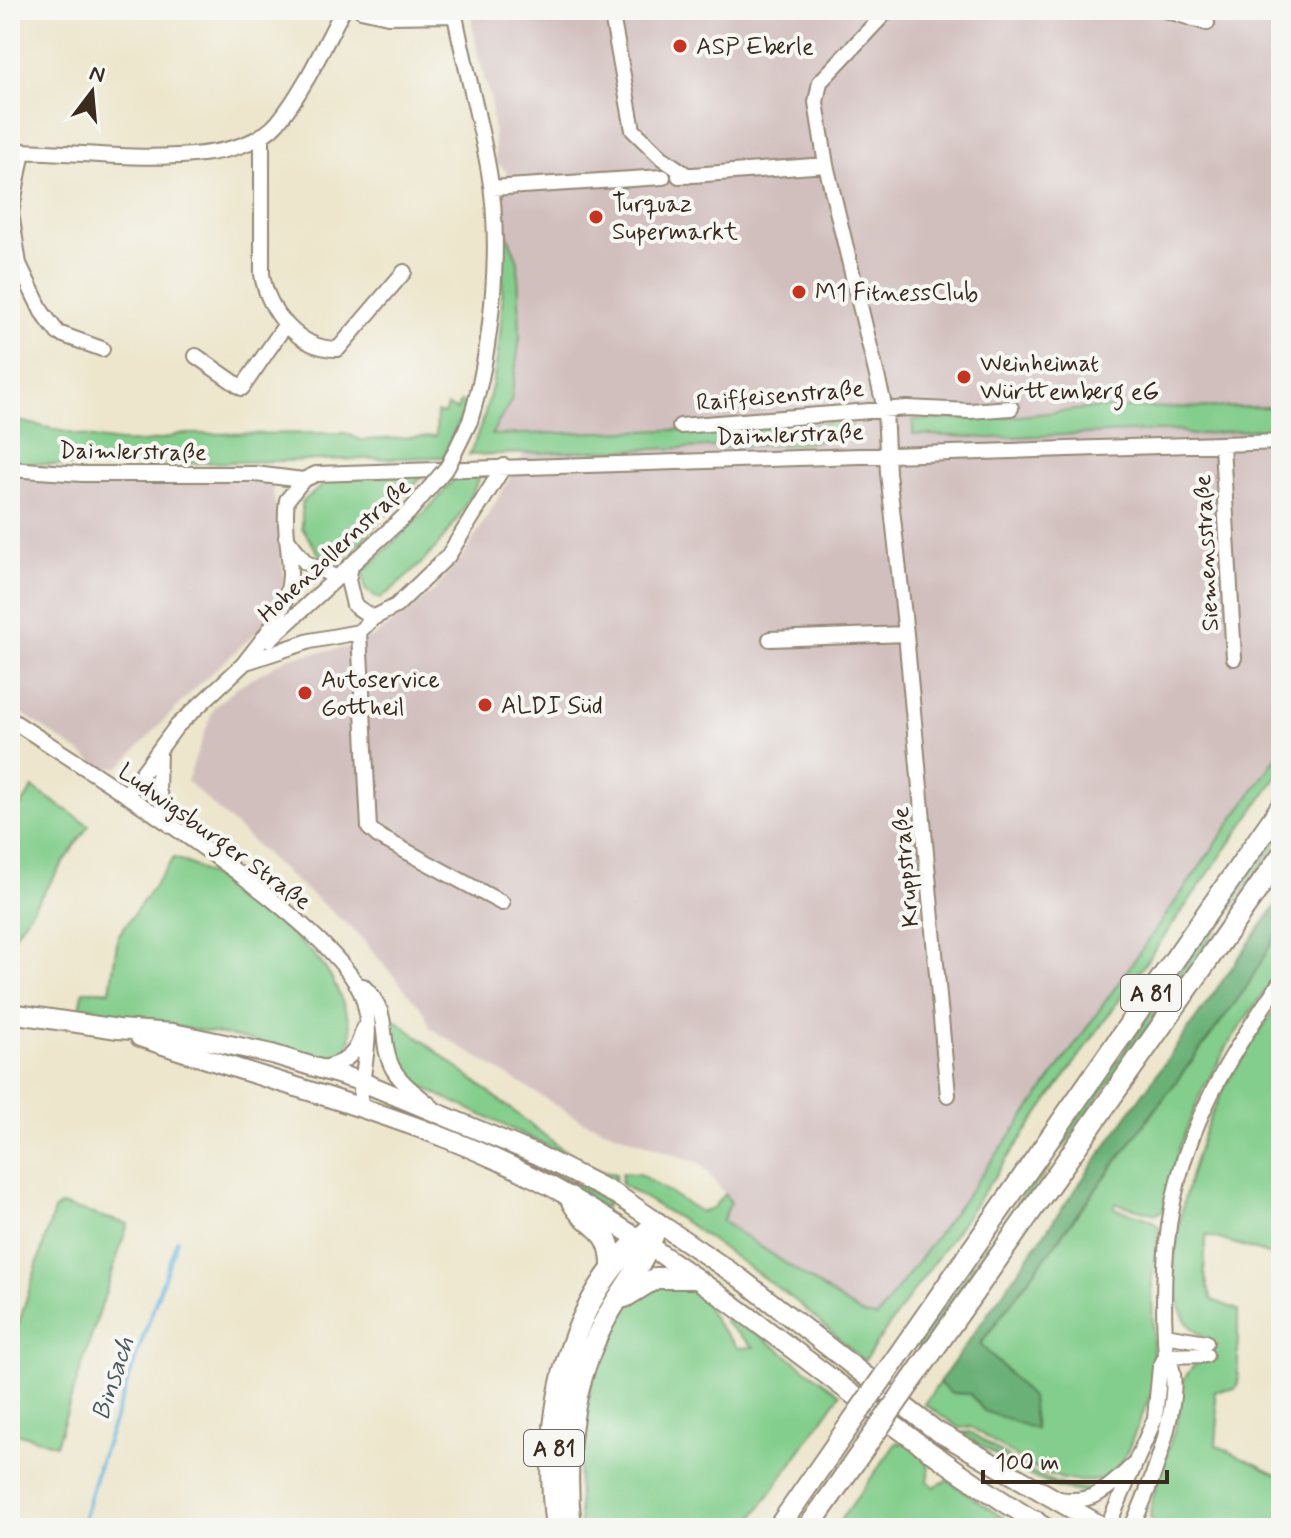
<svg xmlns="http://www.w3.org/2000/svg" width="1291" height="1538" font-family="Mynerve,sans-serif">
	<rect width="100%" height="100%" fill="#f6f6f2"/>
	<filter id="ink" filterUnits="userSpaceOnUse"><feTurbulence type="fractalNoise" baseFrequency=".0125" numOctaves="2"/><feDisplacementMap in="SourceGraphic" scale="16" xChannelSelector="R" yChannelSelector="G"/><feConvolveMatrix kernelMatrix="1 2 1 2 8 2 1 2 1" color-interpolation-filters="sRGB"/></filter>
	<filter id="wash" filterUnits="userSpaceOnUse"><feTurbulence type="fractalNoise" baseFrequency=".006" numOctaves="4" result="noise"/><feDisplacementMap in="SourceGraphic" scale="32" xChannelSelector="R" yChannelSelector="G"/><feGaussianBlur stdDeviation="1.8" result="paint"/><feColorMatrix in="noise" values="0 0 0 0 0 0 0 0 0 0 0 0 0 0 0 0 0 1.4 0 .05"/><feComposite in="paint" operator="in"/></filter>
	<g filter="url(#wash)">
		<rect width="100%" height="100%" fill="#ede6cc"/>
		<path fill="#d1bfbe" d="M470 10H1281V751L1030 1109 877 1317 863 1315 722 1221 731 1202 701 1164 582 1121 430 1028 425 1013 356 932 287 874 187 781 214 707 237 687 289 657 346 648 375 636 433 592 466 552 524 454 469 455 484 421 499 356 504 281 499 215 502 199 501 186 493 178 506 176V171L496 162 491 100 478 56Z
			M10 474 264 480 272 484 284 576 282 593 268 622 196 687 120 767 105 768 92 761 10 705Z"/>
		<path fill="#83ce8c" stroke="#5f7c55" stroke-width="2" d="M501 219 518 261 520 337 511 401 491 435 810 426 851 419 852 436 798 444 469 455C504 379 505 301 501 219Z
			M460 402 467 404 444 457 78 466 10 462V432L18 421C71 431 127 455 179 434L345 433 361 440 436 436 437 412 444 414 447 406 457 410Z
			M1094 408 1281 407V427L1190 435 1179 430 989 438 913 434V420L1001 418Z
			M459 472 479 479C454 532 427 563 380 599L365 590 363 572 437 500Z
			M423 475 340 564 323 560 302 528V502L332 478Z
			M1281 751V771L864 1361 796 1301 691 1226 621 1184 622 1173 639 1174 701 1212 713 1208 724 1194 731 1202 722 1221 863 1315 877 1317 1030 1109Z
			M33 788 89 825 10 942V822Z
			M1281 827V837L1063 1148 1058 1145Z
			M174 858C212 869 301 936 325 968 336 984 342 999 348 1018 353 1033 353 1052 335 1059 318 1066 294 1051 277 1047 212 1029 144 1024 80 1011L83 991H110L118 936Z
			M1281 927V968L1231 1040 1202 1091 1179 1148 1164 1210 1156 1214 1115 1203 1114 1208 1150 1219 1160 1228 1152 1279 1154 1387 1124 1459 1102 1485 1098 1479C1055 1492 1007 1449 971 1427L960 1428 924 1404 939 1383 951 1393 970 1394 984 1411 1035 1428 1007 1370 980 1345 1246 988Z
			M1281 1001V1258L1206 1235 1204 1273 1212 1300 1238 1310V1385L1235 1389 1214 1391 1218 1420 1216 1445 1281 1476V1528H1161L1150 1518 1151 1503 1177 1421 1183 1380 1194 1365 1208 1361V1338C1139 1315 1195 1146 1219 1098 1236 1064 1259 1032 1281 1001Z
			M392 1017 570 1155 597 1170 616 1174 614 1186 548 1146 407 1080 398 1067 389 1018Z
			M403 1104 488 1138 609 1201 605 1208 521 1162 400 1112Z
			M1045 1163 1050 1166 921 1349 916 1346Z
			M61 1205 128 1224 56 1445 10 1431V1352L54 1210Z
			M675 1286 699 1293 717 1324 738 1348 754 1347 725 1323 723 1313H729L840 1394 746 1528H580C575 1456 581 1382 620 1319 627 1308 638 1293 650 1289 658 1286 667 1287 675 1286Z
			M970 1432C1005 1454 1047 1491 1091 1488L1094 1492C1045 1495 1002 1458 962 1433Z
			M903 1441C919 1453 934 1459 928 1481L934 1487 947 1480 1018 1528H835L897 1442 901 1444Z"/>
		<path fill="#6ab178" stroke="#526e4b" stroke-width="2" d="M1281 898V927L1246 988 980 1344 1031 1397 1035 1429 984 1411 970 1394 951 1393 939 1383Z"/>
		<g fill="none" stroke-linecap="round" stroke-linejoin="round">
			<path stroke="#63b7df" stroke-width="4" d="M81 1528 99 1464 177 1240"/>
		</g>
	</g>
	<g filter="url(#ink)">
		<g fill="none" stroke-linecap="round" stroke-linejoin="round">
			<defs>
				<path id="minor" d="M361 10 388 16 455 15
					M454 10C464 64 480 118 489 172 502 245 492 350 470 421
					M611 10 633 130 662 158 688 176
					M888 10 820 82 816 102 826 165 885 409 888 473 906 634 948 1095
					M1165 10 1207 23
					M262 135V274C267 310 299 350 338 349L404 272
					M10 151C79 149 231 178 278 122 305 89 323 47 343 10
					M23 151 11 213 19 264 42 312 58 333 102 349
					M679 176 826 165
					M492 188 663 177
					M196 356 242 388 286 324
					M680 426 907 408 970 411 1011 408
					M1222 446 1234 658
					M10 469 82 474H255L303 480
					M286 537 305 562 337 578
					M351 566 348 580 354 605 373 618
					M359 632 369 828 378 836 502 903
					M770 639 906 634
					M269 640 409 512
					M245 662C265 636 289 610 290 575 290 549 283 525 287 500L303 480 316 474 1281 442
					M246 662 310 641 359 632 373 618 396 606 448 556 504 466
					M10 719C84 768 338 923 363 998 375 1035 361 1069 360 1106
					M159 750 158 791 171 826
					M126 795 176 727 251 657
					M363 986C393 1014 378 1039 392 1067 401 1084 419 1095 433 1108
					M321 1068C345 1064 358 1054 363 1029
					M1165 1335 1206 1342
					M1166 1356 1206 1355
					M1059 1499C1093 1505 1110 1487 1133 1465
					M1107 1528 1155 1418 1160 1367 1166 1356
					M1131 1528C1147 1497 1191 1385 1166 1356 1155 1193 1189 1113 1281 981"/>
				<path id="major" d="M10 1013 118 1029 173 1033 272 1054 360 1081 538 1155 617 1195 740 1278 935 1430 1105 1528
					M140 1037C284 1087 436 1120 570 1197 738 1293 880 1429 1046 1528"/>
				<path id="highway" d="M570 1197C583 1229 613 1222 612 1268
					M625 1297 656 1278H694
					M884 1376 1281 807
					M905 1390 1281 856
					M1035 1521 1040 1528
					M556 1528C542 1416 565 1296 657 1223
					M571 1528C563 1460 571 1385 603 1324 621 1289 647 1263 657 1223
					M778 1528 858 1413
					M808 1528 879 1427"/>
			</defs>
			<use href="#minor" stroke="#948875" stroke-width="18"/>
			<use href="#major" stroke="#948875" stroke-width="22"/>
			<use href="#highway" stroke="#948875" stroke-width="24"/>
			<use href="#minor" stroke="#fff" stroke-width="14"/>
			<use href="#major" stroke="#fff" stroke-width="18"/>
			<use href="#highway" stroke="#fff" stroke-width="20"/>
			<defs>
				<path id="minor-bridge" d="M409 512 448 466 470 421"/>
				<path id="highway-bridge" d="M858 1413 884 1376
					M879 1427 905 1390"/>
			</defs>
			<use href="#minor-bridge" stroke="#948875" stroke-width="18" stroke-linecap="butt"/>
			<use href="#highway-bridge" stroke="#948875" stroke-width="24" stroke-linecap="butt"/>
			<use href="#minor-bridge" stroke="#fff" stroke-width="14"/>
			<use href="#highway-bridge" stroke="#fff" stroke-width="20"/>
		</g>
	</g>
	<g fill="#c8321e" stroke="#f6f6f2" stroke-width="3">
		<circle cx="680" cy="46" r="8"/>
		<circle cx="596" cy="217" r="8"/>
		<circle cx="799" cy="292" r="8"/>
		<circle cx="964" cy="377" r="8"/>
		<circle cx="305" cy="693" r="8"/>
		<circle cx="485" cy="705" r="8"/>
	</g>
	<g text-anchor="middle" stroke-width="8" stroke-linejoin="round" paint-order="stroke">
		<g fill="#f6f6f2" stroke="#73675e" stroke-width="2">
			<rect x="1121" y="975" width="60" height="36" rx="6"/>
			<rect x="524" y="1430" width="60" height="36" rx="6"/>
		</g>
		<g font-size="22" font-weight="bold" fill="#3b2a1e">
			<text x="1151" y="1001">A 81</text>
			<text x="554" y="1456">A 81</text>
		</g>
		<g font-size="24" fill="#3b2a1e" stroke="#f6f6f2" text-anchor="start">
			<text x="696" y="54">ASP Eberle</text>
			<text x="612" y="211">Turquaz<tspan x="612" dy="28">Supermarkt</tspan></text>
			<text x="815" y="300">M1 FitnessClub</text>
			<text x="980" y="371">Weinheimat<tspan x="980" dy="28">Württemberg eG</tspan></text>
			<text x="321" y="687">Autoservice<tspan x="321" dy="28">Gottheil</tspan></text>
			<text x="501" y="713">ALDI Süd</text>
		</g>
		<g font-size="24" fill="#3b2a1e" stroke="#f6f6f2">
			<text transform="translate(780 395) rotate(-5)" y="8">Raiffeisenstraße</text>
			<text transform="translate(790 434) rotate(-2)" y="8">Daimlerstraße</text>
			<text transform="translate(133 451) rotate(1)" y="8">Daimlerstraße</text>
			<text transform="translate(334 550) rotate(-43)" y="8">Hohenzollernstraße</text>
			<text transform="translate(1206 553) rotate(-93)" y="8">Siemensstraße</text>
			<text transform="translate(215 836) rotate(36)" y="8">Ludwigsburger Straße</text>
			<text transform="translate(905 867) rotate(-95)" y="8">Kruppstraße</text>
		</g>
		<g font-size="26" font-style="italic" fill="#495b62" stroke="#f6f6f2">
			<text transform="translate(112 1378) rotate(-72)" y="9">Binsach</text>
		</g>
	</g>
	<rect width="1291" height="1538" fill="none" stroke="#f6f6f2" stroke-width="40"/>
	<g transform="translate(92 92) rotate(16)" stroke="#f6f6f2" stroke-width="6" paint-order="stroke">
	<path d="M0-6L14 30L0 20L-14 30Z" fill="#3b2a1e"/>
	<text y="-12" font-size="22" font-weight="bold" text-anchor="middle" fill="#3b2a1e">N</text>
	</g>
	<path d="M983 1470v12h184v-12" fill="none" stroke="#3b2a1e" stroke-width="4"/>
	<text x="995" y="1470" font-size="24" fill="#3b2a1e" stroke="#f6f6f2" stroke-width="6" paint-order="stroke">100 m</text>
</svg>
